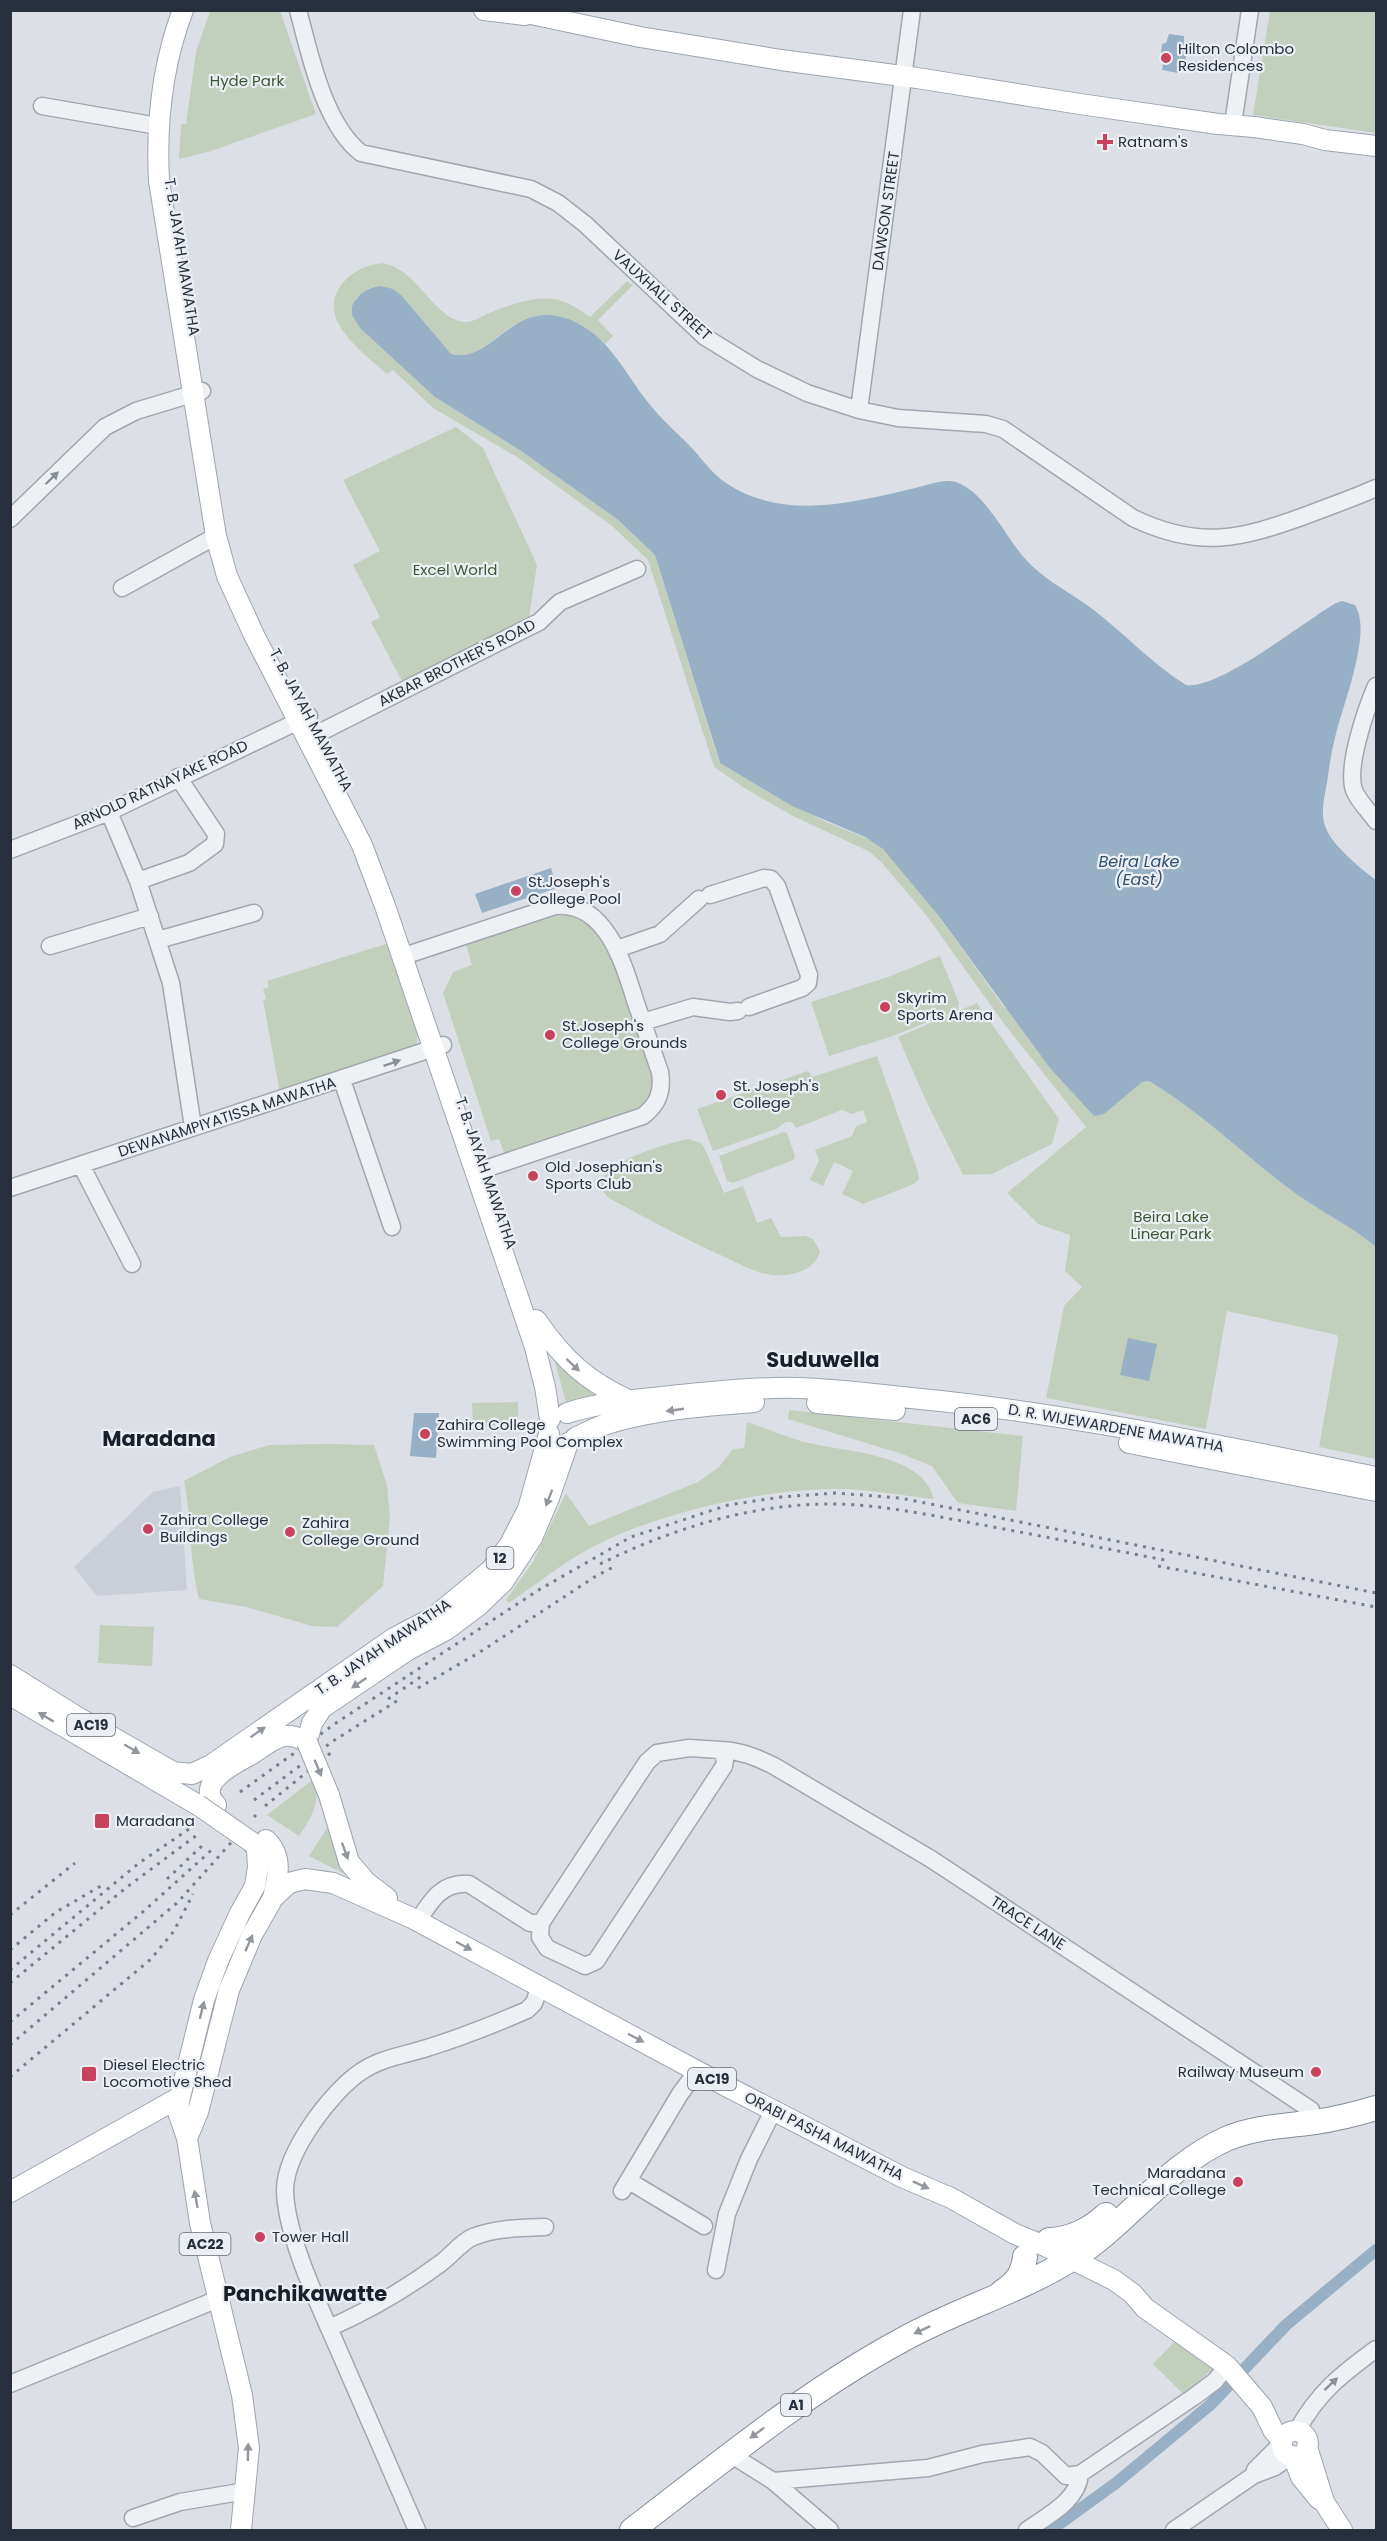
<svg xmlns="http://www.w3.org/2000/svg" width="1387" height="2541" font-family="Poppins,sans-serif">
	<rect width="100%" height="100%" fill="#dce0e6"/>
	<path fill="#cacfd7" d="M180 1486 187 1590 97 1596 74 1567 153 1492Z"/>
	<path fill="#c3cfbd" d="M210 11H280L316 114 211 151 179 159 181 124H186L196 52Z
		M1270 11H1376V133L1253 115Z
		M382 263C416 268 431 313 459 321 469 324 477 319 485 315 505 306 540 293 562 301 572 304 581 311 590 317L627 281 633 285 598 320 613 336 605 344C579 319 569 315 534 321 527 322 518 322 512 326 492 339 477 360 451 354L370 288 356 298V322L438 399 521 451 617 519 655 555 719 762 824 821 873 841 883 849 931 906 1004 1007 1142 1082 1149 1081C1201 1112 1244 1155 1292 1191 1319 1211 1350 1225 1376 1247V1459L1319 1447 1338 1340 1337 1335 1227 1311 1206 1429 1046 1398 1064 1306 1082 1287 1065 1271 1070 1235 1038 1224 1007 1193 1086 1127 1005 1025 926 915 882 863 870 852 791 815 746 789 714 767 648 560 612 526 517 457 433 408 393 370 387 374C364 353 314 319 342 284 352 271 366 265 382 263Z
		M456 427 483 448 537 565 529 617 403 683 371 622 380 617 353 565 380 551 343 480Z
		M568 915 586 922 608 944 657 1078 656 1089 643 1108 506 1158 499 1139 491 1141 443 993 453 972 472 965 466 945 553 916Z
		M392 942 402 970 397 973 417 1033V1043L413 1046 280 1093 263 1000 266 999 263 989 269 987 267 981Z
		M940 956 959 1003 958 1010 890 1037 829 1056 811 1002 888 977Z
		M977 1003 1059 1119 1052 1144 992 1174 963 1175 927 1103 898 1037Z
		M877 1056 918 1172 919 1179 914 1184 863 1204 842 1194 853 1171 834 1162 823 1186 810 1180 819 1160 815 1150 852 1136 856 1126 867 1122 863 1110 852 1114 842 1110 796 1128 792 1122H786L776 1129 713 1151 697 1109 808 1071 812 1077Z
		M783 1132 787 1133 795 1156 794 1160 733 1183 727 1181 719 1156Z
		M688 1139 701 1143 704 1147 724 1193 743 1186 757 1223 771 1218 781 1237 805 1236 813 1239 820 1251C815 1273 786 1278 766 1274 752 1271 739 1264 727 1258 688 1241 652 1221 614 1201 565 1172 669 1142 688 1139Z
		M554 1359 609 1395 566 1402Z
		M518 1402V1427H473L472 1403Z
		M789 1410 1023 1436 1016 1511 958 1503 932 1466 902 1454 788 1419Z
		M747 1422C768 1429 788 1438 809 1443 847 1452 924 1454 934 1499 903 1496 870 1489 839 1489 763 1488 645 1515 580 1554 555 1569 532 1587 509 1603L506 1600 534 1560 566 1493 589 1526 698 1482 719 1467 733 1449 744 1448Z
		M327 1444 374 1445 387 1485 390 1517 383 1586 337 1627 312 1626 246 1607 199 1599C189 1561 192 1520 184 1481L230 1457 269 1445Z
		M100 1625 154 1627 152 1666 98 1663Z
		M315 1778C321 1799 312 1818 299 1836L267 1815Z
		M330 1823 358 1881 309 1856Z
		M1181 2335 1214 2367 1185 2396 1153 2364Z"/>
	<path fill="#97b0c5" d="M1169 34 1184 36V46L1187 48 1185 64 1181 66 1178 73 1162 70 1163 63 1160 62 1162 44 1166 43Z
		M381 286 393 289 402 296 451 354C491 364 510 303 562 317 605 329 622 369 647 401 659 417 674 430 688 444 700 456 711 473 726 483 783 521 850 503 911 489 925 486 943 478 956 482 988 493 1007 543 1032 566 1049 582 1072 594 1091 608 1123 632 1152 664 1186 685 1221 689 1303 622 1336 603L1342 601 1355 605C1373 633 1342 706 1335 738 1331 753 1329 768 1327 783 1324 798 1320 814 1326 828 1331 844 1362 870 1376 880V1247C1350 1225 1319 1211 1292 1191 1244 1155 1201 1112 1149 1081L1142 1082 1104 1114 1094 1116 1050 1068 938 915 883 849 865 837 792 806 720 763 655 555 617 519 521 451 435 397 360 328 352 315V306C359 293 366 288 381 286Z
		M551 868 557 888 482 913 475 894Z
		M1128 1338 1157 1344 1149 1381 1120 1375Z
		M414 1413H439L436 1458 410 1456Z"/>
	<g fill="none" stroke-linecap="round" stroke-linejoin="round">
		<path stroke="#97b0c5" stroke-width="12" d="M1051 2530 1116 2483 1210 2405 1286 2325 1376 2250"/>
		<defs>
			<path id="minor" d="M298 10C310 55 324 124 361 153L531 189 558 203 585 224 705 337 757 369 807 393 859 410 898 418 986 424 1003 429 1133 518C1200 550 1241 539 1307 515 1330 506 1354 498 1376 488
				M42 106 158 126
				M1233 124 1250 10
				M859 410 912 10
				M10 519 105 427 136 411 202 391
				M122 588 216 536
				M1376 686C1366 709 1346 767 1354 790 1358 801 1370 812 1376 821
				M307 739 531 626 539 622 560 602 637 569
				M109 812 138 881 171 983 193 1127
				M10 850 109 812 309 716
				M138 881 189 863 215 844 216 834 178 777
				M710 895 764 878 771 879 777 886 809 975 808 983 802 988 749 1007
				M158 940 254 913
				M50 946 150 916
				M617 949 660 934 699 899
				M413 953 555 906C606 900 624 965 636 1003 644 1026 652 1049 660 1072 663 1092 658 1104 643 1116L485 1169
				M643 1022 693 1007 730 1012 738 1011
				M342 1080 392 1227
				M81 1165 132 1264
				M10 1188 443 1045
				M689 1748 721 1750 725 1759 724 1766 596 1961 585 1966 547 1948 540 1937 541 1923 647 1762 657 1753Z
				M721 1750C741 1751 756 1757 774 1766L931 1859 1311 2110
				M418 1921C431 1900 442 1882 469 1884L530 1923H541
				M629 2181 704 2226
				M622 2191 680 2094 697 2071
				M716 2270 727 2214 749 2159 774 2109
				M329 2328C368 2311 406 2289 441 2263 451 2256 461 2242 473 2237 496 2228 520 2228 545 2227
				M10 2384 218 2299
				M1297 2431C1318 2392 1342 2374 1376 2349
				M730 2454 773 2481 830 2530
				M1254 2475 1255 2470 1282 2443
				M773 2481 928 2468 982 2454 1030 2447 1042 2453 1066 2476 1080 2474 1195 2396 1215 2381 1227 2366
				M133 2518 180 2502 246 2491
				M417 2530C390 2468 363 2406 336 2344 318 2303 285 2233 285 2189 286 2152 331 2091 362 2071 383 2057 407 2055 430 2047 462 2037 495 2024 527 2010L534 2003 540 1986
				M1027 2530C1047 2516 1078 2501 1080 2474
				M1174 2530 1254 2475 1275 2467 1291 2456"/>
			<path id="major" d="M183 10C162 65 156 123 159 181L216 536 227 576 254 635 362 845 385 906 535 1347 545 1387 550 1419
				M484 10 525 15
				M512 10 640 37 781 60 917 78 1080 104 1218 124 1254 127 1303 134 1325 140 1376 146
				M536 1320C563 1359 586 1381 630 1401
				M817 1403 895 1410
				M567 1413C601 1402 636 1400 671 1396 712 1392 755 1387 797 1388 835 1389 873 1394 911 1398 1068 1413 1222 1446 1376 1477
				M575 1438C586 1433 598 1426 610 1423 656 1409 706 1406 754 1402
				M1129 1443 1376 1491
				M10 1675 79 1718 173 1772 192 1774 211 1765 394 1638 434 1617 491 1570 510 1544 528 1509 549 1434
				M10 1695 198 1805
				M329 1795 349 1862 366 1882 387 1898
				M216 1805C194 1782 236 1763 252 1754 261 1748 271 1740 280 1737 290 1734 297 1737 307 1742L312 1723 322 1708 408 1650 446 1630 478 1606 503 1582 532 1538 549 1498 568 1443
				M266 1840C283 1856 278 1877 273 1898
				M187 2138 198 2112 229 1990 252 1935 273 1898 289 1883 305 1879 333 1883 412 1918 697 2071 902 2177 951 2198 1015 2234 1045 2246 1114 2280 1133 2294 1145 2308 1227 2366 1262 2407 1273 2430 1282 2441
				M10 2192 180 2097
				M1282 2444a13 13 0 1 1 26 0a13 13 0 1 1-26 0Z
				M1307 2447 1324 2502 1342 2530
				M1293 2456 1301 2477 1319 2499
				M241 2530 249 2448 242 2395 200 2223 187 2138 178 2112 180 2097 204 2000 218 1961 240 1913 255 1886 258 1867 257 1850 253 1843"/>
			<path id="highway" d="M1049 2240C1070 2240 1091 2229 1106 2215
				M1002 2292C1016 2283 1023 2274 1025 2257
				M632 2530C720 2463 804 2393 902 2340 958 2309 1019 2292 1073 2258 1128 2223 1166 2166 1226 2139 1254 2127 1285 2126 1315 2122 1336 2119 1356 2114 1376 2108"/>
		</defs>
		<use href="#minor" stroke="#a2a7af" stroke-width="19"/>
		<use href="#major" stroke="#9ca5b1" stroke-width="22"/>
		<use href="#highway" stroke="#848e9c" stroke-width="26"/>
		<use href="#minor" stroke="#eef1f4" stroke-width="16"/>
		<use href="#major" stroke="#fff" stroke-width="20"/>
		<use href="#highway" stroke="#fff" stroke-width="24"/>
		<path stroke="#76808f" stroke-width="3" stroke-dasharray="3 6" stroke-linecap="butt" d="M600 1564C673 1528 754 1503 835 1504 885 1505 934 1516 983 1525 1046 1537 1108 1549 1170 1561
			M1158 1566 1376 1607
			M418 1688 480 1652 596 1576 617 1565
			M388 1699 425 1674
			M240 1792 336 1723 537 1591 631 1537 728 1505 781 1497 836 1493 900 1498 1376 1593
			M254 1800 333 1741 400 1699
			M265 1806 333 1751
			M254 1817 256 1815
			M167 1879 204 1844
			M10 1915 75 1863
			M10 1950 56 1912 101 1886
			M10 1970 139 1863 189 1829
			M10 1983 127 1887 197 1835
			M10 2022 145 1910 215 1847
			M10 2045 178 1902 246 1826
			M10 2077 151 1959 174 1931 193 1894"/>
		<defs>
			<path id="major-bridge" d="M307 1742 329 1795
				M198 1805 253 1843"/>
		</defs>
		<use href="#major-bridge" stroke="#9ca5b1" stroke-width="22" stroke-linecap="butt"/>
		<use href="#major-bridge" stroke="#fff" stroke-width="20"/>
	</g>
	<defs><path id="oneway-solid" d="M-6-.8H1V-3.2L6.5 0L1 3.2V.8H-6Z" transform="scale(1.5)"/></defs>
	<g fill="#8a9098">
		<use href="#oneway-solid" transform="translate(52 478) rotate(-44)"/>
		<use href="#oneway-solid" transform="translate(392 1063) rotate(-19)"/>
		<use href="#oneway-solid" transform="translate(1331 2384) rotate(-43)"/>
	</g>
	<g fill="#92979d">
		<use href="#oneway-solid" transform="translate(573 1365) rotate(43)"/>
		<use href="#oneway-solid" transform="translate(675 1410) rotate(172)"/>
		<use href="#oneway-solid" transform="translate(549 1498) rotate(111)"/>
		<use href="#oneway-solid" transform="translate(359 1683) rotate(146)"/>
		<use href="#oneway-solid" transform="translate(46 1717) rotate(-149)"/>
		<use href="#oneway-solid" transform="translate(258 1732) rotate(-35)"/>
		<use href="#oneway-solid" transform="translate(132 1749) rotate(30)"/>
		<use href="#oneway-solid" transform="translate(318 1768) rotate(67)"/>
		<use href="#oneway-solid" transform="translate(345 1851) rotate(70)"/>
		<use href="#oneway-solid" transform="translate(249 1943) rotate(-66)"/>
		<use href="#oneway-solid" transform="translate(464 1946) rotate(28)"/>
		<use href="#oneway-solid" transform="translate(202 2010) rotate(-76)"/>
		<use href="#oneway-solid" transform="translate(636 2038) rotate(28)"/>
		<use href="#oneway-solid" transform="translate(921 2185) rotate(24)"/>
		<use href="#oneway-solid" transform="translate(196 2199) rotate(-100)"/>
		<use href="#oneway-solid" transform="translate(922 2330) rotate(155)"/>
		<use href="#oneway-solid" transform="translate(757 2433) rotate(143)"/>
		<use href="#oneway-solid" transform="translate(248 2452) rotate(-89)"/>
	</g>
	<g fill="#c9425d" stroke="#ebeff4" stroke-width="2">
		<circle cx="1166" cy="58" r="6"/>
		<path d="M1102 133h6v6h6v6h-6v6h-6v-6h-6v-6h6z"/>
		<circle cx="516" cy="891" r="6"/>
		<circle cx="885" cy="1007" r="6"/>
		<circle cx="550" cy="1035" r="6"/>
		<circle cx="721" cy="1095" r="6"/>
		<circle cx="533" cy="1176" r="6"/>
		<circle cx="425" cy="1434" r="6"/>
		<circle cx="148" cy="1529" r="6"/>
		<circle cx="290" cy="1532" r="6"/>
		<rect x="94" y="1813" width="16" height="16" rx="3"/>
		<circle cx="1316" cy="2072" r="6"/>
		<rect x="81" y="2066" width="16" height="16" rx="3"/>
		<circle cx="1238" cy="2182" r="6"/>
		<circle cx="260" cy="2237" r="6"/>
	</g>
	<g text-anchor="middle" stroke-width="4.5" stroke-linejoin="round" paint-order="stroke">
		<g fill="#ebeff4" stroke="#616972" stroke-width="1.5">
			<rect x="955" y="1408" width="42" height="22" rx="4.5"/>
			<rect x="486.5" y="1547" width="27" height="22" rx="4.5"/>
			<rect x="67" y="1714" width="48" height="22" rx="4.5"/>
			<rect x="688" y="2068" width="48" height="22" rx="4.5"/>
			<rect x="179.5" y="2233" width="51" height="22" rx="4.5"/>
			<rect x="781" y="2394" width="30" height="22" rx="4.5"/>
		</g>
		<g font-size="14" font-weight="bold" fill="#262f3b">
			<text x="976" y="1424">AC6</text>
			<text x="500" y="1563">12</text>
			<text x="91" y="1730">AC19</text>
			<text x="712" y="2084">AC19</text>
			<text x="205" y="2249">AC22</text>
			<text x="796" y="2410">A1</text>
		</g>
		<g font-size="15" fill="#262f3b" stroke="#ebeff4" text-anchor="start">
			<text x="1178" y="54">Hilton Colombo<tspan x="1178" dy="17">Residences</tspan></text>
			<text x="1118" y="147">Ratnam's</text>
			<text x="528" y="887">St.Joseph's<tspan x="528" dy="17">College Pool</tspan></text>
			<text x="897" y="1003">Skyrim<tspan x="897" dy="17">Sports Arena</tspan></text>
			<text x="562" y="1031">St.Joseph's<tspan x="562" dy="17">College Grounds</tspan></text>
			<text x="733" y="1091">St. Joseph's<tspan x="733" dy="17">College</tspan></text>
			<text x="545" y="1172">Old Josephian's<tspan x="545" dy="17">Sports Club</tspan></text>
			<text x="437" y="1430">Zahira College<tspan x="437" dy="17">Swimming Pool Complex</tspan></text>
			<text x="160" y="1525">Zahira College<tspan x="160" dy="17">Buildings</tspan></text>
			<text x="302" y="1528">Zahira<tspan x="302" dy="17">College Ground</tspan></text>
			<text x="116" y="1826">Maradana</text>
			<text x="103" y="2070">Diesel Electric<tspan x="103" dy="17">Locomotive Shed</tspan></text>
			<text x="1304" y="2077" text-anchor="end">Railway Museum</text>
			<text x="1226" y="2178" text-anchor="end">Maradana<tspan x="1226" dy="17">Technical College</tspan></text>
			<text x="272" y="2242">Tower Hall</text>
		</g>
		<g font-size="15" fill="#3c5734" stroke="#ebeff4">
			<text x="247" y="86">Hyde Park</text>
			<text x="455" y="575">Excel World</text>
			<text x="1171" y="1222">Beira Lake<tspan x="1171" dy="17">Linear Park</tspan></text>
		</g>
		<g font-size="15" fill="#262f3b" stroke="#ebeff4">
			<text transform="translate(886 211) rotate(-82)" y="5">DAWSON STREET</text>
			<text transform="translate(182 257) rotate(81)" y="5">T. B. JAYAH MAWATHA</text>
			<text transform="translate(662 295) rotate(42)" y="5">VAUXHALL STREET</text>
			<text transform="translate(457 663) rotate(-27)" y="5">AKBAR BROTHER'S ROAD</text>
			<text transform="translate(311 720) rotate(62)" y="5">T. B. JAYAH MAWATHA</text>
			<text transform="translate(160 785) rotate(-25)" y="5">ARNOLD RATNAYAKE ROAD</text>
			<text transform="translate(227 1117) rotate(-18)" y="5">DEWANAMPIYATISSA MAWATHA</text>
			<text transform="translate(486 1173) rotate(71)" y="5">T. B. JAYAH MAWATHA</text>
			<text transform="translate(1116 1428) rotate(10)" y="5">D. R. WIJEWARDENE MAWATHA</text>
			<text transform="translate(383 1647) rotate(-34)" y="5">T. B. JAYAH MAWATHA</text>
			<text transform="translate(1028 1923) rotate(33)" y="5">TRACE LANE</text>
			<text transform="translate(824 2136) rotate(27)" y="5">ORABI PASHA MAWATHA</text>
		</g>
		<g font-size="16" font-style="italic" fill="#324f6e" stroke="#ebeff4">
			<text x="1139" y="867">Beira Lake<tspan x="1139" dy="18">(East)</tspan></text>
		</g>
		<g font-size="21" font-weight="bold" fill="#19202c" stroke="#ebeff4">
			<text x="823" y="1367">Suduwella</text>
			<text x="159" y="1446">Maradana</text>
			<text x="305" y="2301">Panchikawatte</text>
		</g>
	</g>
	<rect width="1387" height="2541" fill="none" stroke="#262f3b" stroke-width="24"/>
</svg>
